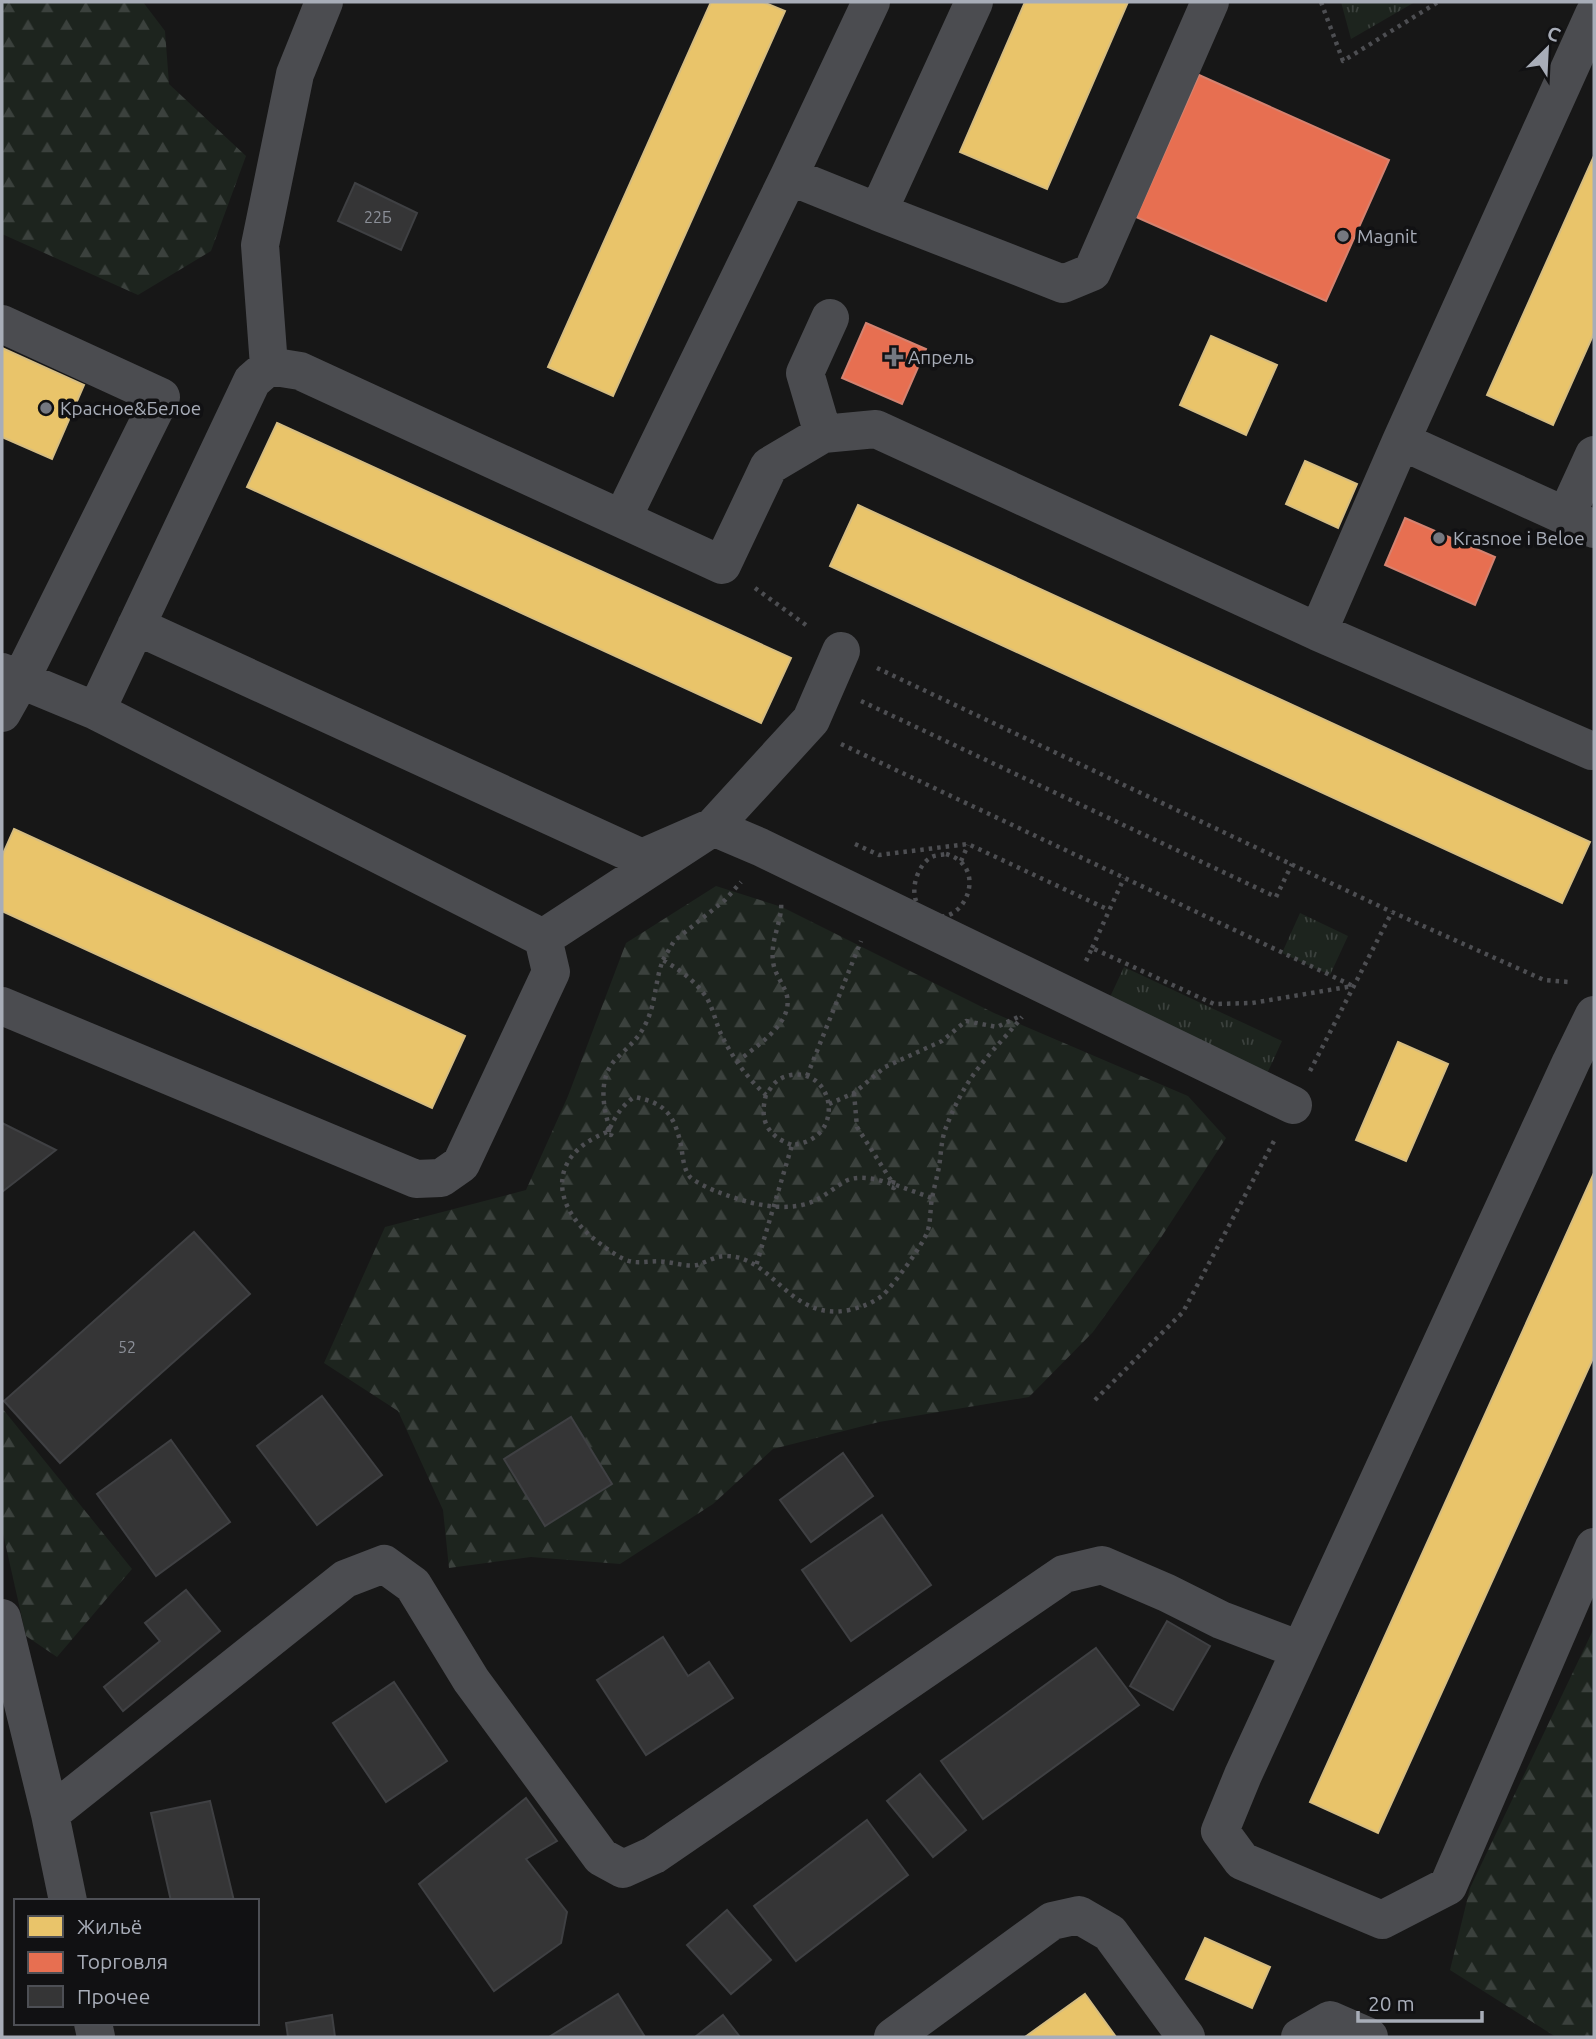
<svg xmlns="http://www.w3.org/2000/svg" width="1596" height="2039" font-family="Ubuntu,sans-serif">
	<defs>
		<pattern id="forest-firs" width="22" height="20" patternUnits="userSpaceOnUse" patternTransform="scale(1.75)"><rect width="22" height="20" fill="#1d241e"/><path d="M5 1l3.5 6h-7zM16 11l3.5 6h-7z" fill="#3b413d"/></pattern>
		<pattern id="park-tufts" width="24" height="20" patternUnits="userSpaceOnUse" patternTransform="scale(1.75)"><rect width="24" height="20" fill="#1d241e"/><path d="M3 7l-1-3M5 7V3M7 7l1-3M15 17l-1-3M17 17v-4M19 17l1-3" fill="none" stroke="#3b413d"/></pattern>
	</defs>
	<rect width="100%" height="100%" fill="#171717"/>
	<path fill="url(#forest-firs)" d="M2 2H143L165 31 169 84 246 156 211 251 138 295 2 234Z
		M716 886 782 907 994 1013 1188 1096 1226 1138 1158 1242 1093 1332 1029 1397 879 1422 773 1449 713 1504 620 1564 531 1557 449 1568 443 1510 398 1411 324 1363 385 1227 526 1190 568 1096 626 943Z
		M2 1408 132 1569 57 1657 26 1636 2 1529Z
		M1594 1628V2037H1556L1450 1970 1470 1888Z"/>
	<path fill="url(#park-tufts)" d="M1341 2H1415L1351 39Z
		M1300 913 1348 936 1330 975 1282 953Z
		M1124 967 1282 1041 1260 1089 1103 1012Z"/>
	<path fill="#e9c46a" stroke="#d6bd81" stroke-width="2" d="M711 2H763L785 11 613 396 548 367Z
		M1025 2H1128L1047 189 960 152Z
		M1594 156V333L1553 425 1487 395Z
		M1211 336 1277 365 1246 435 1180 405Z
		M2 348 84 385 52 459 2 437Z
		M277 423 791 658 761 723 247 487Z
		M1305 461 1357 484 1338 528 1286 504Z
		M858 505 1590 842 1562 903 830 566Z
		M14 829 465 1036 432 1108 2 911V856Z
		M1398 1042 1448 1064 1406 1161 1356 1140Z
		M1594 1173V1356L1378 1833 1310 1802Z
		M1205 1938 1270 1967 1252 2008 1186 1979Z
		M1085 1994 1116 2037H1025Z"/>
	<path fill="#e76f51" stroke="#d48270" stroke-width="2" d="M1199 75 1389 160 1326 301 1136 217Z
		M866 323 926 349 902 404 842 378Z
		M1405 518 1495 557 1475 605 1385 565Z"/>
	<path fill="#353536" stroke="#3f4043" stroke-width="2" d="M355 183 417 213 401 250 338 221Z
		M2 1123 56 1150 2 1192Z
		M194 1232 250 1294 60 1463 4 1401Z
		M322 1396 382 1475 317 1525 257 1446Z
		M571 1417 612 1484 545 1526 504 1459Z
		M171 1440 230 1522 156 1576 97 1494Z
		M843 1453 873 1496 811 1542 780 1500Z
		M882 1515 931 1585 851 1641 802 1570Z
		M186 1590 220 1631 123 1711 104 1687 160 1641 145 1623Z
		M1167 1621 1210 1646 1173 1710 1130 1686Z
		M663 1637 688 1676 709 1662 733 1698 646 1755 597 1680Z
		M1096 1648 1139 1705 983 1819 941 1761Z
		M394 1682 447 1761 386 1802 333 1723Z
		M920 1774 966 1830 933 1857 887 1801Z
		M526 1798 557 1841 526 1859 567 1912 561 1943 494 1991 419 1884Z
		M210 1801 234 1901H171L151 1813Z
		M867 1820 908 1875 796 1961 754 1906Z
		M727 1910 771 1960 731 1994 687 1945Z
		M618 1994 645 2037H549Z
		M332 2015 335 2037H288L286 2023Z
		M723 2015 740 2037H695Z"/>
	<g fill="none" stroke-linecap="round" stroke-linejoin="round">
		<path stroke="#4d4e52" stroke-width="4.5" stroke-dasharray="3.5 5" stroke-linecap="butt" d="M1321 2 1343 61 1438 2
			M755 588 810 628
			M877 668 1392 912 1544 980 1569 982
			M861 701 1276 897 1292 864
			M841 744 1353 986
			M855 844 879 855 968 844 1109 910
			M946 854C992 867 962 932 928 913 922 910 916 904 915 897 912 884 919 865 930 858 934 855 941 855 946 854Z
			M961 861 968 845
			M1092 948 1124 878
			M663 960 674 941 725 900 741 882
			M1086 961 1092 948 1214 1004 1252 1003 1353 986
			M737 1062C756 1046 793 1024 787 996 784 984 774 974 773 961 770 940 783 919 781 902
			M1310 1071 1392 912
			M807 1076 861 941
			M854 1093 857 1127 892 1182
			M766 1095C759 1120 767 1136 792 1145
			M829 1104 854 1093 885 1067 942 1041 966 1021 997 1027 1018 1017
			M610 1128C616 1115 622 1106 634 1097 662 1102 673 1112 680 1141 683 1152 682 1167 690 1177 697 1183 710 1189 718 1192 745 1202 774 1211 802 1205 820 1201 829 1191 844 1182 856 1174 878 1179 891 1184
			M608 1129 613 1130 611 1135 607 1134Z
			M610 1129C602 1105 598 1075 618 1057 629 1046 639 1038 646 1023 656 1003 655 980 663 960 678 969 693 979 704 994 713 1006 715 1021 721 1034 732 1057 747 1078 766 1095 769 1091 772 1085 776 1082 780 1078 786 1076 791 1075 835 1068 847 1140 792 1145L756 1266
			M607 1132C544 1157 552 1210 602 1245 610 1251 623 1261 634 1262 645 1263 655 1260 666 1262 676 1263 687 1267 697 1265 707 1262 717 1255 728 1256 774 1258 790 1322 849 1310 862 1307 873 1303 883 1295 894 1284 924 1244 928 1230 931 1219 930 1209 932 1198 934 1188 937 1177 939 1167 941 1155 941 1142 945 1130 954 1106 966 1082 984 1061 996 1046 1010 1032 1022 1017
			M892 1182 896 1183 894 1188 891 1187Z
			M896 1185 932 1198
			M1095 1400 1183 1312 1274 1141"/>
		<path stroke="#4b4c50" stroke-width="38" d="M789 176 878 212 974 2
			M878 212 1063 284 1092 272 1210 2
			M2 324 161 397 20 681 2 713
			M269 366 260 245 295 74 324 2
			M823 434 805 373 830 318
			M1401 441 1594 14
			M1566 516 1594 455
			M622 519 789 176 871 2
			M136 626 642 858 713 827 760 847 1293 1105
			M1318 632 1592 751
			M2 672 96 711 252 381 269 366 300 371 722 565 769 466 823 434 876 429 1318 632 1401 441 1594 529
			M543 938 713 827 811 720 841 651
			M2 1006 416 1179 441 1178 461 1164 551 972 543 938 96 711
			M1594 1015 1571 1062 1243 1775 1220 1831 1242 1861 1382 1920 1448 1886 1594 1547
			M2 1618 50 1814
			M68 1901 50 1814 345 1579 384 1564 413 1585 471 1680 601 1857 623 1869 654 1855 1064 1574 1102 1565 1167 1593 1221 1620 1300 1650
			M93 2023 96 2037
			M893 2037 1052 1921 1079 1915 1110 1933 1186 2037
			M1300 2037 1330 2020 1369 2037"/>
	</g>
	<g fill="#757880" stroke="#111113" stroke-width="2.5">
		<circle cx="1343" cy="236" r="7"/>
		<path d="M890.5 346.5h7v7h7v7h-7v7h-7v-7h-7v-7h7z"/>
		<circle cx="46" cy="408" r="7"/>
		<circle cx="1439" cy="538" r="7"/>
	</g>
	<g text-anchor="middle" stroke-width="7" stroke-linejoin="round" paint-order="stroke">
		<g font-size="16" fill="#8b8f98">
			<text x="378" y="223">22Б</text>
			<text x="127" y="1353">52</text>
		</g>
		<g font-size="19" fill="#a8adb8" stroke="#111113" text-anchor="start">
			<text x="1357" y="243">Magnit</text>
			<text x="908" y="364">Апрель</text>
			<text x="60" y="415">Красное&amp;Белое</text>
			<text x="1453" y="545">Krasnoe i Beloe</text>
		</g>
	</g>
	<rect width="1596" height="2039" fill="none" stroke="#a8adb8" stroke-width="7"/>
	<rect x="14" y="1899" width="245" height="126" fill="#111113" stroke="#4d4f55" stroke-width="2"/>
	<rect x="28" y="1916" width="35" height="21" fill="#e9c46a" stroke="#4d4f55" stroke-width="2"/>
	<text x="77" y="1934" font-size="21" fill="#a8adb8">Жильё</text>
	<rect x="28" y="1952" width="35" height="21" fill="#e76f51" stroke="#4d4f55" stroke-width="2"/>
	<text x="77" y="1969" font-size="21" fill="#a8adb8">Торговля</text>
	<rect x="28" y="1986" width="35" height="21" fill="#353536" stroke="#4d4f55" stroke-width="2"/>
	<text x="77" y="2004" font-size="21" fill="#a8adb8">Прочее</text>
	<g transform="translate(1547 49) rotate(24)" stroke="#111113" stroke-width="5" paint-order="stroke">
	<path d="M0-5L12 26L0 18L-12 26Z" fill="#a8adb8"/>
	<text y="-10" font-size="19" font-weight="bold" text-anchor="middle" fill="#a8adb8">С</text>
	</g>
	<path d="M1358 2011v10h124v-10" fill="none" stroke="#a8adb8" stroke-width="3.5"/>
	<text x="1368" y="2011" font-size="21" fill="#a8adb8" stroke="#111113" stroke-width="5" paint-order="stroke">20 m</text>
</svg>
